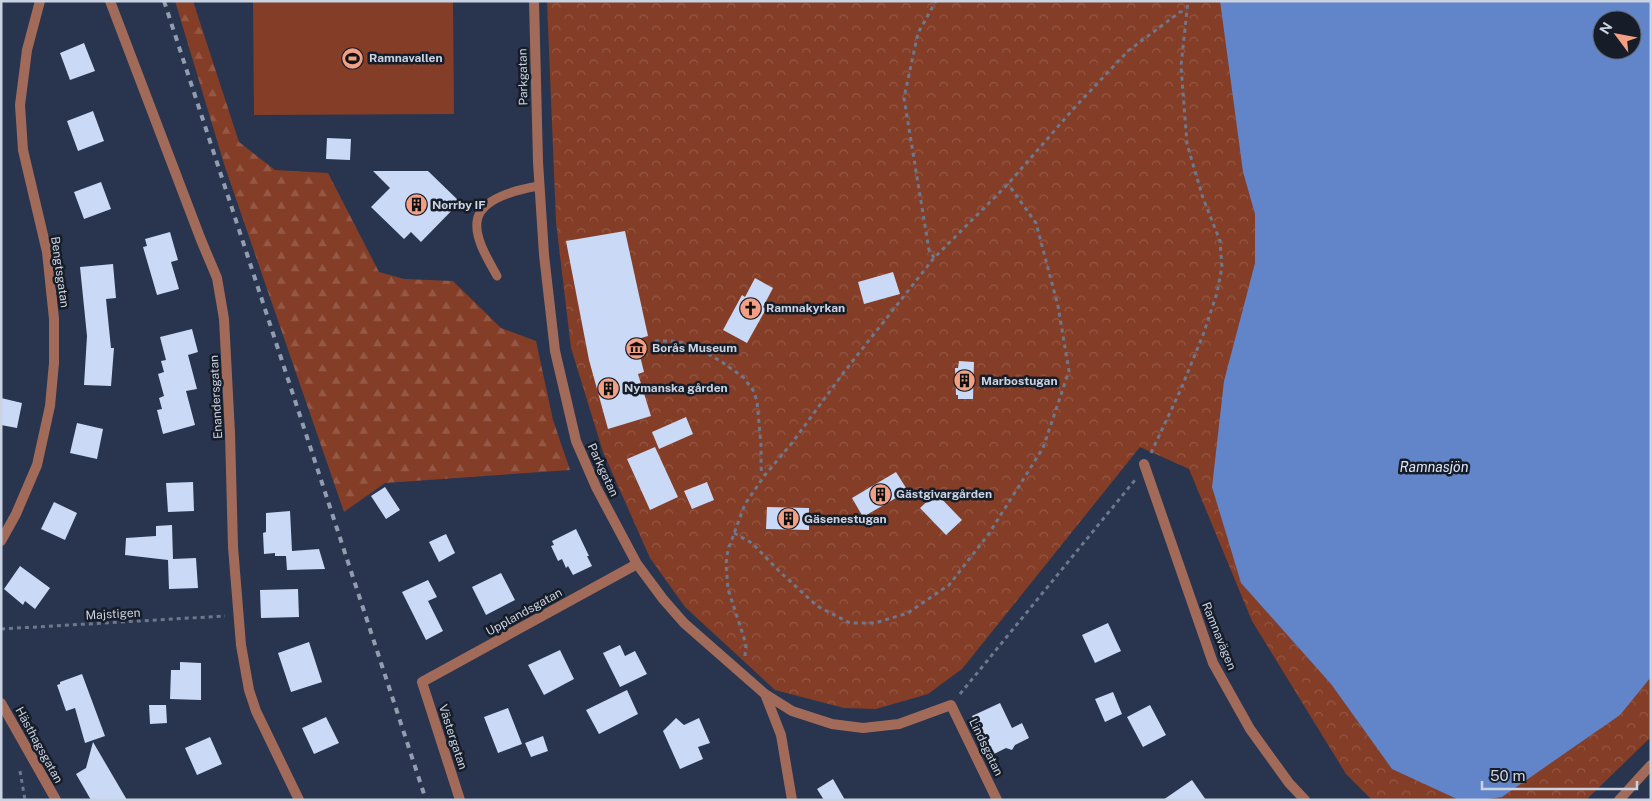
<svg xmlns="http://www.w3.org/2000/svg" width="1652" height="801" font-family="'Public Sans',sans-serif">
	<defs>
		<pattern id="forest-firs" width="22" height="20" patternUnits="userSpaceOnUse" patternTransform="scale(1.25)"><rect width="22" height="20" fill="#843d26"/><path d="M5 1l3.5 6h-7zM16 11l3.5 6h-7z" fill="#945845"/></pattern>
		<pattern id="park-crowns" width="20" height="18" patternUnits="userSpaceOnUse" patternTransform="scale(1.25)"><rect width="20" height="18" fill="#843d26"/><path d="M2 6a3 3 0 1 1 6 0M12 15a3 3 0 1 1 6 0" fill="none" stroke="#945845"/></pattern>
	</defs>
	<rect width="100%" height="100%" fill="#29354e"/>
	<path fill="#843d26" d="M253 1H453L454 114 254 115Z"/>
	<path fill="url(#forest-firs)" d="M175 1H193L239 142 275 170 328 173 379 272 404 279 453 281 501 328 536 341 553 420 570 470 385 483 344 512 225 167Z"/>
	<path fill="url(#park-crowns)" fill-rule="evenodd" d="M547 1H1651V737L1586 800H1372L1346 774 1252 621 1189 469 1140 447 962 669 928 694 876 709 844 708 775 690 685 607 650 558 603 452 571 348 556 222ZM1602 20H1632V50H1602Z"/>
	<path fill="#6284c8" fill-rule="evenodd" d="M1220 1H1651V677L1620 715 1502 797 1482 800H1459L1392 769 1331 684 1241 583 1212 487 1224 381 1255 263V214L1243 172ZM1602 20H1632V50H1602Z"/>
	<path fill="#c9d9f6" d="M84 43 95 71 70 80 60 53Z
		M93 111 104 141 78 151 67 121Z
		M327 138 351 139 350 160 326 159Z
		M373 171H428L460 202 421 242 411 232 404 239 371 207 390 188Z
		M101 182 111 209 84 219 74 192Z
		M625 231 648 336 641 338 644 355 640 356 644 372 638 374 651 416 608 429 589 360 566 241Z
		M170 232 178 260 171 262 179 289 157 295 143 247 147 246 145 239Z
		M113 264 116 298 106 299 111 348H114L111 386 84 385 87 336 80 267Z
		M893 272 900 294 864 304 858 282Z
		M755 278 773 288 763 307 766 309 747 343 723 330 742 295 745 297Z
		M192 329 198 352 188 355 197 389 186 391 195 425 163 434 157 410 162 409 159 398 164 396 158 374 164 372 161 361 166 360 160 337Z
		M959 361 974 362 973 399H958V395H956L955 368H958Z
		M1 398 22 403 17 428 1 425Z
		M686 417 693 434 659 449 652 432Z
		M77 423 103 429 97 459 70 453Z
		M655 447 678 497 650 510 627 459Z
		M896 472 908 491 863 517 852 498Z
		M193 482 194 511 168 512 166 483Z
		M707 482 714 500 692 509 684 491Z
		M385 487 400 510 386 519 371 496Z
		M936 493 962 520 946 535 920 508Z
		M54 502 77 513 65 540 41 529Z
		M767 507 809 508V530L766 529Z
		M290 511 292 551 319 549 325 569 287 570 286 556H275V553L264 554 263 533 266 532V513Z
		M172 525 173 559 196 558 198 588 169 589 168 560 125 555 126 538 156 536V526Z
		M576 529 589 556H587L592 566 573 575 568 566 566 568 562 559 558 561 551 546 554 545 552 541Z
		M446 534 455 553 439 562 429 542Z
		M20 566 50 588 35 609 25 601 23 605 4 589Z
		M501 573 515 600 486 615 472 587Z
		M428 580 437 597 428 601 443 631 426 640 402 592Z
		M298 589 299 617 261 618 260 590Z
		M1108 623 1121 651 1095 663 1082 635Z
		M309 642 322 682 291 692 278 653Z
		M620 645 625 656 635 651 647 674 620 687 603 653Z
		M560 650 574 679 544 695 528 665Z
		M180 662 201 663V700L170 699 171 670H180Z
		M82 674 105 736 85 743 75 708 66 711 57 685 60 684V682Z
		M627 690 638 714 599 734 586 710Z
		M1113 692 1122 714 1105 722 1095 699Z
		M1000 703 1012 728 1022 723 1029 738 1015 745 1012 750 1006 748 990 756 972 716Z
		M149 705H166L167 723 150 724Z
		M1150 705 1166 735 1143 747 1127 717Z
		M508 708 522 744 498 753 484 717Z
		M326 717 339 743 314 754 302 728Z
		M676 718 684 725 699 718 710 743 698 747 703 759 680 769 663 731Z
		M543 736 548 751 531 757 525 743Z
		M210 737 222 764 197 775 185 748Z
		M93 742 127 800H91L76 774 86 768Z
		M833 779 845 800H824L817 789Z
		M1192 780 1206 800H1163Z"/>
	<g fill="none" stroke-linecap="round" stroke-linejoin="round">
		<path stroke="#6d788c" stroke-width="3" stroke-dasharray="4 4" stroke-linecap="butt" d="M934 258 929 250 904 98 918 33 936 1
			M655 341H671L691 344 722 362 743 377 753 390 757 401 761 445V467L762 473 765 475
			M1151 453 1181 389 1203 335 1217 293 1222 267 1220 241 1203 198 1187 144 1181 66 1188 1
			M734 533 752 543 779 571 817 606 850 623H875L908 613 949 585 988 535 1043 448 1069 371 1058 306 1036 223 1008 184
			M1 629 225 616
			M745 656 746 644 728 589 726 564 728 550 745 504 765 475 792 443 844 372 934 258 1008 184 1076 106 1128 51 1180 12 1187 11
			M960 694 1135 480
			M20 771 25 800"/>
		<path stroke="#a26b59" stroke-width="9" d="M497 276C489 261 475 240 477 222 479 198 520 189 539 186"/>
		<path stroke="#a26b59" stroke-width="10" d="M110 1 201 240 217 278 224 319 230 433 233 547 241 645 249 690 256 711 299 800
			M534 1 538 162 544 255 555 351 576 441 596 487 637 564 663 599 684 623 765 694 792 711 832 724 863 728 899 724 951 705 997 800
			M1144 464 1213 663 1250 729 1289 783 1305 800
			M1 541 16 514 37 465 50 406 54 363V319L47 252 23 150 20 105 27 50 40 1
			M765 694 781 735 792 800
			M1 703 56 800
			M460 800 422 682 637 564
			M1619 800 1651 765"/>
		<path stroke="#939daf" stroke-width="4" stroke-dasharray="6 6" stroke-linecap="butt" d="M164 1 426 800"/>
	</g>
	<defs>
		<symbol id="stadium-disc" viewBox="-11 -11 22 22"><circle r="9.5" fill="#f39f84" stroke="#171d28"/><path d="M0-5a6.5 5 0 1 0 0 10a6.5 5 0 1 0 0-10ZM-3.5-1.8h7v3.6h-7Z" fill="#111"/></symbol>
		<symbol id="building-disc" viewBox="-11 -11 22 22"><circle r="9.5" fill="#f39f84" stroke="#171d28"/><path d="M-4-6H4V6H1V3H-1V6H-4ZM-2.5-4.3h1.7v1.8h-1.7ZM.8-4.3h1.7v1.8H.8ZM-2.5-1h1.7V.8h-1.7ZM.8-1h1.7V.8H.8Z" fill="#111"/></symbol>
		<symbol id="church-disc" viewBox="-11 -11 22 22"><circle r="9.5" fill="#f39f84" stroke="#171d28"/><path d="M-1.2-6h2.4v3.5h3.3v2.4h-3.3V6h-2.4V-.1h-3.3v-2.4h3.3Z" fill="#111"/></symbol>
		<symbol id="museum-disc" viewBox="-11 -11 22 22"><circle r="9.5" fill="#f39f84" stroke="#171d28"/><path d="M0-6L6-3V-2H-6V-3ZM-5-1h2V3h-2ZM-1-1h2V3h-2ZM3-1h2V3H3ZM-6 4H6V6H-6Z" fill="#111"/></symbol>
	</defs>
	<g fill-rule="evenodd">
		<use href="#stadium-disc" x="340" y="46" width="25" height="25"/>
		<use href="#building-disc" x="404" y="192" width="25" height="25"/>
		<use href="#church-disc" x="738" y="296" width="25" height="25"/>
		<use href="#museum-disc" x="624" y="336" width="25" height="25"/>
		<use href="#building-disc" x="952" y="368" width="25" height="25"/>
		<use href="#building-disc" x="596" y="376" width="25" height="25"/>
		<use href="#building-disc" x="868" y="482" width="25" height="25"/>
		<use href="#building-disc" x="776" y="506" width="25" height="25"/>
	</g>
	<g text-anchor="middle" stroke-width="5" stroke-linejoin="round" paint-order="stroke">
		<g font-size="12" font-weight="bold" fill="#cad3e2" stroke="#171d28" text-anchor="start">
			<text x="369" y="62">Ramnavallen</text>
			<text x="432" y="209">Norrby IF</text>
			<text x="766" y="312">Ramnakyrkan</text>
			<text x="652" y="352">Borås Museum</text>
			<text x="981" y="385">Marbostugan</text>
			<text x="624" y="392">Nymanska gården</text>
			<text x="896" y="498">Gästgivargården</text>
			<text x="804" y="523">Gäsenestugan</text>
		</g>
		<g font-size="12" fill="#cad3e2" stroke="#171d28">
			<text transform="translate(523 77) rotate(-91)" y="4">Parkgatan</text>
			<text transform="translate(60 272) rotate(82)" y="4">Bengtsgatan</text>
			<text transform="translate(216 397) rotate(-93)" y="4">Enandersgatan</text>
			<text transform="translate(603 470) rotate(65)" y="4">Parkgatan</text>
			<text transform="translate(524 612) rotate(-29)" y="4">Upplandsgatan</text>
			<text transform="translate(113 614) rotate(-3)" y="4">Majstigen</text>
			<text transform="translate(1219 636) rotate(68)" y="4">Ramnavägen</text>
			<text transform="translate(453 737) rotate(72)" y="4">Västergatan</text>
			<text transform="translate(39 745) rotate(61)" y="4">Hästhagsgatan</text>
			<text transform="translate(986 747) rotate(64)" y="4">Lindsgatan</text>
		</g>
		<g font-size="14" font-style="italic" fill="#dae4f7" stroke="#171d28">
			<text x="1434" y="472">Ramnasjön</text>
		</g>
	</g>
	<rect width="1652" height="801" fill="none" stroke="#cad3e2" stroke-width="5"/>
	<g transform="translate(1617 35) rotate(302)"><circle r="24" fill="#171d28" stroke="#5f6672"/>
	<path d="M0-4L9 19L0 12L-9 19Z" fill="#f39f84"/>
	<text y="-8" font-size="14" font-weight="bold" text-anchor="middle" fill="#cad3e2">N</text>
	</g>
	<path d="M1482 781v8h155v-8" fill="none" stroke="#cad3e2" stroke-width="2.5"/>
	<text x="1490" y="781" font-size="15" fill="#cad3e2" stroke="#171d28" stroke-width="4" paint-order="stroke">50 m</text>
</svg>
